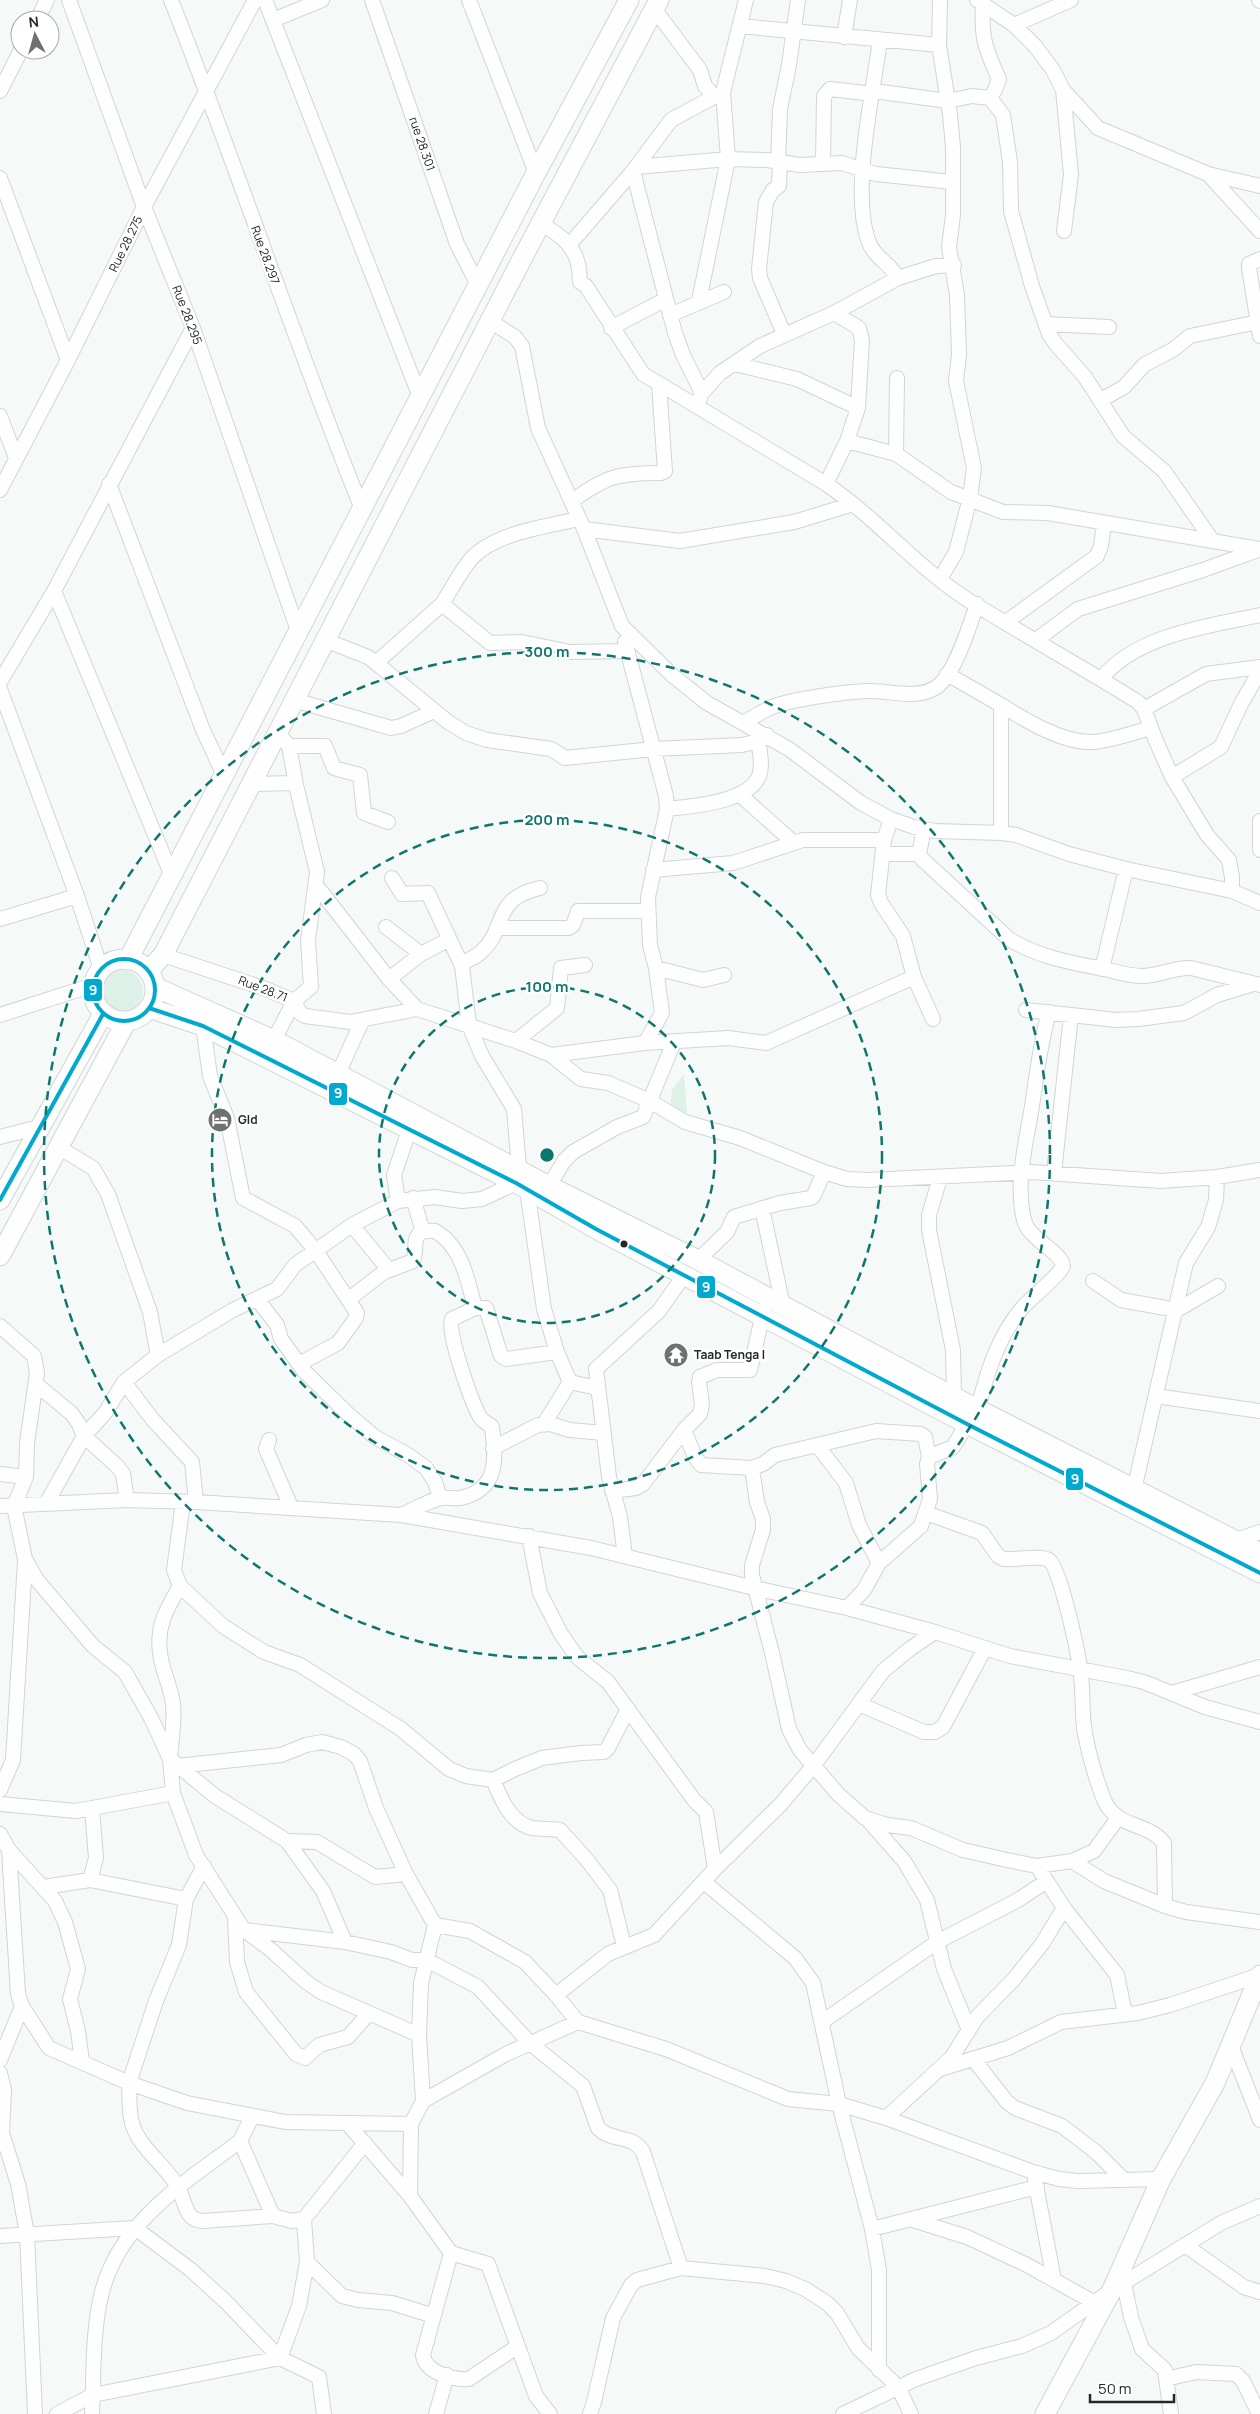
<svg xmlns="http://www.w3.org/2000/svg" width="1260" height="2414" font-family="Manrope,sans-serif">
	<rect width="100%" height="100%" fill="#f5faf8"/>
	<path fill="#ddf1e9" d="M101 991a21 21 0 1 1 42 0a21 21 0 1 1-42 0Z
		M684 1074 687 1113 670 1109 672 1090Z"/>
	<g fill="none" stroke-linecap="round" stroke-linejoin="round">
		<defs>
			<path id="street" d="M69 0 144 207 193 328 298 631
				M171 0C238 169 294 341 362 509
				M265 0 420 397
				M372 0 457 244 478 285
				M469 0 536 173
				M977 0 1014 25 1035 46 1053 70 1063 90 1098 128 1208 174 1260 231
				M1259 0 1260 1
				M983 4C981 38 985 48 999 79L995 90 990 98
				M655 10 700 70 705 86 714 96
				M37 20 47 0
				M273 20 322 0
				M1014 25 1071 0
				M740 26 939 45
				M844 37 850 0
				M880 40C873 94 851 190 868 240 873 257 890 263 898 278
				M1063 90 1071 174 1064 231
				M0 91 21 50
				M778 162 780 109 789 65 798 0
				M780 162 779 186 773 190 766 202 759 269 760 278 784 334
				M823 163 824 96 830 89 865 93 874 91 948 101 972 96 990 98 1003 115 1010 162 1011 211 1032 286 1049 334 1055 343 1085 377 1123 436 1164 471 1212 540
				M636 167 728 159 767 160 800 165 842 163 876 174 952 182
				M633 171 675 333 683 355 702 393
				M1208 174 1260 186
				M0 178 68 360
				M542 224C560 235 576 246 579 269 580 274 579 277 580 282L586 286 643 374 826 484C877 518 916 567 968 600 1024 635 1082 667 1138 702L1144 709 1156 741 1172 777 1207 835 1229 860 1232 877V891
				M570 244 633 171 671 120 723 92
				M1260 259 1249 264V268L1260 336
				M699 301 728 159 723 92 746 0
				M670 315 724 292
				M490 321 515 337 522 346 538 428 584 529 622 626 672 675 707 703 789 749 861 803 891 819 914 827 935 831 1001 833 1016 835 1069 854 1126 869
				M1046 324 1109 327
				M611 328 666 299
				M735 364 797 379 858 408
				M1101 400 1124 387 1144 365 1174 349 1190 336 1258 322
				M697 405 702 393 720 373 760 346 834 313 898 278 936 266 954 265
				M0 416 16 458
				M847 441 896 454 951 492 1003 512 1048 513 1260 549
				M896 454 897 378
				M109 484 203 730 224 775
				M826 484 847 441 858 408 862 340 859 328 834 313
				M0 490 68 360 144 207 255 0
				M572 501C606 476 619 473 661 473L665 471 659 384
				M584 529 680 541 794 522 853 504
				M940 579 956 552 970 498 974 468 956 381 959 355 957 295 949 247 953 215V148L950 114 939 45 940 0
				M54 591 172 876
				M442 604C451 590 460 572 471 559 494 533 547 526 579 519
				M1006 622 1097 556 1101 546 1104 523
				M325 640 368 657 376 663 442 604 490 643 522 642 570 652 627 651
				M1036 640 1078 609 1203 570 1258 550
				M625 642 666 796 667 809C691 806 748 803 759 776 763 766 760 752 758 741
				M376 663 448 722 466 733 487 740 551 749 565 758 653 749 742 745 758 741 767 735
				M947 674 1001 705V833
				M1101 679C1136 635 1208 626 1260 615
				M0 682 54 591 193 328
				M0 689 77 896 101 969
				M294 700 391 728 401 726 434 711
				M1001 705C1025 720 1064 744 1094 742 1113 740 1132 733 1151 728
				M1144 709 1206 674 1260 667
				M743 723C752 718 761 712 770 708 790 699 845 692 867 691 890 690 918 701 938 686 955 673 970 625 977 604
				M277 732 289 746H325L334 768 360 775 364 813 388 822
				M289 746 296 785
				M1172 777 1221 747 1241 704 1260 671
				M250 784 293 783 296 785 317 872 308 940 311 987 294 1001 274 1040
				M739 794 794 843
				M891 819 884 840 878 895 881 903 903 936 914 977 933 1019
				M1260 821V850
				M924 829 919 854 922 859 1009 939C1038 957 1072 963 1104 969 1117 972 1129 976 1142 976 1159 976 1174 967 1191 968L1260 985
				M883 854H919
				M653 870 733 863 803 840H884
				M392 878 402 894 428 893 462 966 469 1025 482 1056 514 1109 519 1168
				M316 885 389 979 417 1009 516 1041 551 1055 581 1079 608 1083 650 1101 685 1122 740 1138 824 1172 847 1179 868 1180 1032 1172 1161 1181 1217 1177 1260 1170
				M0 919 77 896
				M386 927 421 954
				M497 928H569L573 925 578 911H648
				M163 955 266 989 294 1001 300 1013 305 1016 350 1022 417 1009
				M461 964C468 960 476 957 481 952 508 928 491 899 540 888
				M656 968 703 980 724 975
				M1102 969 1126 869 1232 891 1260 903
				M389 979 421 954 448 940
				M1026 1010 1116 1020 1138 1019 1184 1013 1217 995 1250 985
				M0 1015 93 985
				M203 1026 210 1076 227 1118 243 1198 295 1226 316 1251 357 1313 356 1318 338 1343 299 1364
				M516 1041 557 1008 561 968 585 965
				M645 1043 662 1013 656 968 650 945 648 897 667 809
				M551 1055 645 1043 728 1038 766 1043 914 977
				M338 1074 362 1021
				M0 1137 39 1127
				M58 1147 93 1168 108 1194 150 1312 158 1355
				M1054 1173 1071 1015
				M940 1178 929 1215V1230L953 1350 954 1397
				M549 1186 564 1161 573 1152 617 1127 643 1117 674 1042
				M527 1189 544 1309 557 1352 570 1382 597 1388
				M413 1198 423 1232
				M398 1201 394 1175 409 1130
				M762 1208 783 1306
				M698 1260 727 1232 734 1217 780 1203 811 1198 814 1195 824 1172
				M387 1271 413 1261C419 1248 407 1229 435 1231 462 1246 468 1281 475 1308
				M1093 1281 1121 1300 1177 1310 1218 1286
				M257 1299 277 1325 281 1339 304 1371 348 1414 375 1437 408 1455 426 1468 435 1482 440 1498
				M349 1299 388 1269 352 1225
				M0 1326 34 1356 37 1373 27 1443 26 1477 14 1506 25 1559 37 1580 93 1646 125 1672 151 1718 170 1759 173 1793 196 1855 244 1930 271 1950 305 1981 321 1992 419 2035
				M124 1382 153 1420 192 1462 196 1502
				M37 1385 71 1413 79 1424 84 1436 117 1466 123 1474 127 1500
				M1156 1396 1260 1411
				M978 1409C987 1372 998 1336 1023 1307 1032 1297 1059 1276 1063 1266 1061 1251 1029 1240 1024 1220 1015 1183 1026 1143 1032 1106 1037 1074 1040 1044 1049 1012
				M544 1424 570 1382
				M684 1430 695 1457 701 1465 752 1468 757 1502 763 1519V1530L752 1565V1575L773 1657 789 1729 800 1750 839 1795 865 1818 887 1825 911 1828 963 1850 1007 1860 1037 1866 1072 1861 1104 1881 1165 1906 1186 1912 1260 1922
				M269 1440 266 1449 291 1507
				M817 1445 846 1483 859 1525 879 1563
				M493 1448 538 1425 550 1424 570 1430 603 1433
				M752 1468 763 1464 775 1455 876 1431 921 1434 925 1437 929 1457
				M0 1474 26 1477
				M1134 1490 1186 1263 1208 1227 1216 1200 1217 1177
				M612 1491 636 1488 643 1484 684 1430 700 1414 702 1405 699 1382 700 1377 717 1370H750L764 1309
				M183 1502 174 1570 180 1586 223 1626 264 1652 300 1665 401 1729 449 1769 466 1776 493 1780 515 1769 542 1758 581 1753 604 1752 608 1748 628 1709
				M46 1504 84 1436 105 1413 124 1382 158 1355 233 1310 277 1289 295 1265 352 1225 398 1201 435 1197 462 1201 482 1199 516 1183
				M0 1506 127 1500 196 1502 401 1515 591 1548 754 1588 847 1608 935 1632 1010 1656 1127 1678 1144 1682 1205 1707 1260 1722
				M926 1513 982 1533 998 1556 1004 1559C1015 1560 1040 1555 1049 1560 1060 1567 1078 1652 1080 1669 1084 1690 1081 1712 1085 1734 1089 1755 1096 1779 1104 1800 1117 1829 1148 1822 1164 1843L1165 1906
				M403 1514C413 1510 432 1499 442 1498 448 1497 454 1499 461 1498 499 1489 496 1459 492 1427 488 1423 483 1422 480 1417 472 1403 446 1331 452 1319L475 1308H486L501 1356 506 1359 557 1352
				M529 1536 540 1593 561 1634 577 1657 608 1682 694 1800 706 1812 715 1869
				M1236 1540 1260 1532
				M625 1556 620 1517 609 1477 596 1369 659 1311 685 1274
				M180 1586C165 1611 155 1629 161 1659 164 1675 171 1688 173 1704 175 1722 171 1741 170 1759L215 1796 287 1841 323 1891 345 1942 245 1930
				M847 1608 864 1590 879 1563 921 1526 930 1499 927 1464 929 1457 953 1447 967 1424
				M1172 1693 1260 1667
				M859 1704 924 1732H935L943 1727 984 1650
				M177 1766 281 1755 306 1745 322 1742 341 1747 354 1754 360 1761 376 1808 406 1874 435 1925 421 1983 419 2035 423 2101 411 2124 410 2196
				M493 1780C501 1798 510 1823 532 1828 541 1829 551 1829 560 1830L587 1860 610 1890 624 1946
				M0 1790 13 1760 25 1561
				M0 1804 76 1811 173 1793
				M868 1820 904 1861 927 1900 944 1969 969 2030
				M0 1834 9 1850 18 1994 22 2006 49 2048 129 2083C130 2096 128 2113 133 2126 141 2150 167 2166 179 2189 185 2201 185 2220 202 2221L273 2216 292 2221 304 2219 365 2143
				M287 1841 317 1842 375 1877 406 1874
				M9 1850 55 1901 65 1922 78 1969 70 1999 78 2031 82 2061
				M1072 1861 1094 1851 1118 1818
				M204 1866 186 1899 179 1945 156 2001 129 2083 187 2103 285 2122 411 2124
				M90 1880 96 1858 92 1808
				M704 1882 795 1958 813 1983 839 2104 872 2229
				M44 1887 90 1880 186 1899
				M1064 1908 1117 1975 1125 2014
				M235 1918 237 1962 246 1992 296 2054 305 2058 319 2045 348 2037 369 2013
				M435 1925 470 1931 525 1962 556 1995 578 2022
				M345 1942 391 1952 412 1960H427L478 1987 530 2043 583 2086 598 2128C611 2142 633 2134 643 2152L681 2268
				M556 1995 608 1954 654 1935 715 1869 781 1804 814 1765 883 1671 911 1648 935 1632
				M822 2022 937 1942 1018 1900 1047 1881
				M1231 2046 1260 2120
				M0 2060 22 2006
				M974 2060 1007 2102 1015 2108 1062 2126 1096 2152 1123 2179
				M940 2069 1008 2048 1061 2022 1138 2013 1170 2005 1260 1975
				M0 2073 4 2090 2 2133 18 2184 27 2234 35 2414
				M423 2101 506 2054 578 2022 666 2049 788 2099 839 2104 886 2118 1033 2172 1059 2179 1078 2181 1161 2179
				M886 2118 952 2057 977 2017 1014 1979 1042 1944 1064 1908 1037 1866
				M347 2123 410 2196 451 2253 488 2264 536 2396 550 2414
				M240 2141 252 2117
				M1035 2180 1054 2280
				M304 2219 307 2262 342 2296 358 2300 392 2303 434 2316
				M913 2220 967 2237 1027 2265 1095 2303
				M0 2236 135 2228 191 2270 225 2301 280 2358 299 2306 307 2262
				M1185 2245 1244 2287 1260 2292
				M451 2253 423 2355C425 2373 454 2380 469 2379L518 2346
				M1124 2283 1131 2317 1142 2349 1165 2370 1171 2414
				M879 2370V2270L872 2229 1037 2187
				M1166 2379 1196 2372 1236 2374 1243 2381 1259 2414
				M57 2414 93 2395 280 2358 319 2377 324 2414
				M92 2414C94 2374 92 2331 102 2292 120 2221 186 2182 240 2141L273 2216
				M436 2414 447 2375
				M590 2414 594 2402 613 2318 631 2285 637 2280 681 2268 765 2276 786 2281 805 2289 827 2303 837 2313 858 2348 898 2387 911 2414
				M843 2414 916 2379 976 2358 1022 2346 1051 2333 1112 2290 1221 2223 1260 2206"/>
			<path id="secondary" d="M93 990a31 31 0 1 1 62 0a31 31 0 1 1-62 0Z
				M128 960 536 173 629 0
				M148 971 163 955 523 257 659 0
				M155 987 274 1040 549 1186 698 1260 954 1397 1260 1553
				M149 1008 203 1026 516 1183 596 1229 967 1424 1260 1573
				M0 1200 103 1014
				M0 1256 126 1022
				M1045 2414 1112 2290 1161 2179 1215 2083 1260 1975"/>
		</defs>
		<use href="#street" stroke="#d1d5d3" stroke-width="16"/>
		<use href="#secondary" stroke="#d1d5d3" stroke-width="21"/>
		<use href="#street" stroke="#fefefe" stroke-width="14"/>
		<use href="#secondary" stroke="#fefefe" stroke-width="19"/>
		<defs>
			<path id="bus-1" d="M93 990a31 31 0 1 1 62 0a31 31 0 1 1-62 0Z
				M149 1008 203 1026 516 1183 596 1229 967 1424 1260 1573
				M0 1200 103 1014"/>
		</defs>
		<use href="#bus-1" stroke="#fff" stroke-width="8"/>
		<use href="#bus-1" stroke="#00a9ce" stroke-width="4"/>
	</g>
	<g fill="none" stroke="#0f766e" stroke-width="2.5" stroke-dasharray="9 6">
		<circle cx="547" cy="1155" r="168"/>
		<circle cx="547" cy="1155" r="335"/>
		<circle cx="547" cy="1155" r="503"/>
	</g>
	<defs>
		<symbol id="hotel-disc" viewBox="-11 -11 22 22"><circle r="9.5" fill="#6d7270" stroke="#fff"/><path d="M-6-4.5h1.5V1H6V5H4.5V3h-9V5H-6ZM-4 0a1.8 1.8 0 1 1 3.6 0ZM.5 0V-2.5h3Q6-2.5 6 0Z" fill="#fff"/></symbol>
		<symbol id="temple-disc" viewBox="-11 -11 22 22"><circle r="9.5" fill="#6d7270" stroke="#fff"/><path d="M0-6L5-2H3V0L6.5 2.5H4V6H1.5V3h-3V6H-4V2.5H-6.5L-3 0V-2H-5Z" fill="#fff"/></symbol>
	</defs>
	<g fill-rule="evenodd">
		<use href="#hotel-disc" x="206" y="1106" width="28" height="28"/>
		<use href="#temple-disc" x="662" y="1341" width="28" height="28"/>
	</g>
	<circle fill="#242826" stroke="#fff" stroke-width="2" cx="624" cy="1244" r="4.5"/>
	<g text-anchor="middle" stroke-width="5" stroke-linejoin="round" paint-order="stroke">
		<g font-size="12" fill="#242826" stroke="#fff">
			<text transform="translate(422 144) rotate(71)" y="4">rue 28.301</text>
			<text transform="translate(126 244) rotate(-64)" y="4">Rue 28.275</text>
			<text transform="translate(265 255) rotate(70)" y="4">Rue 28.297</text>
			<text transform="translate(187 315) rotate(69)" y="4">Rue 28.295</text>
			<text transform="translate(263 989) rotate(21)" y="4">Rue 28.71</text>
		</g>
		<g font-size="12" font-weight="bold" fill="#242826" stroke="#fff" text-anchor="start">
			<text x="238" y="1124">Gld</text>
			<text x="694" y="1359">Taab Tenga I</text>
		</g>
	</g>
	<circle cx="547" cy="1155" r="8" fill="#0f766e" stroke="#fff" stroke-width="2.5"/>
	<g font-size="15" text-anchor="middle" font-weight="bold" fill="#0f766e" stroke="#fff" stroke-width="5" stroke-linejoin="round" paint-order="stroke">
		<text x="547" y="657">300 m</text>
		<text x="547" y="825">200 m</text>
		<text x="547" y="992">100 m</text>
	</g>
	<g stroke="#fff" stroke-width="2">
		<rect x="83" y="978" width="20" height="24" rx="5" fill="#00a9ce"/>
		<rect x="328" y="1082" width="20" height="24" rx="5" fill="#00a9ce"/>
		<rect x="696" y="1275" width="20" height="24" rx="5" fill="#00a9ce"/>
		<rect x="1065" y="1467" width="19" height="24" rx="5" fill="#00a9ce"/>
	</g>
	<g font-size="14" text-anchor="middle" font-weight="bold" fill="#fff">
		<text x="93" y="995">9</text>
		<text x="338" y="1098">9</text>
		<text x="706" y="1292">9</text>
		<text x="1075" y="1484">9</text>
	</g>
	<g transform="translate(35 35) rotate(354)"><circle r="24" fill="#ffffff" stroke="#a7a9a8"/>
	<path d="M0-4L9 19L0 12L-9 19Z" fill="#6d7270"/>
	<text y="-8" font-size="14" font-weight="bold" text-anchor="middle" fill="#242826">N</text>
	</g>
	<path d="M1090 2394v8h84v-8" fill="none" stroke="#242826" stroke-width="2.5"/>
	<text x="1098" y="2394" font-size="15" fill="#242826" stroke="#ffffff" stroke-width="4" paint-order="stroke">50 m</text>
</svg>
